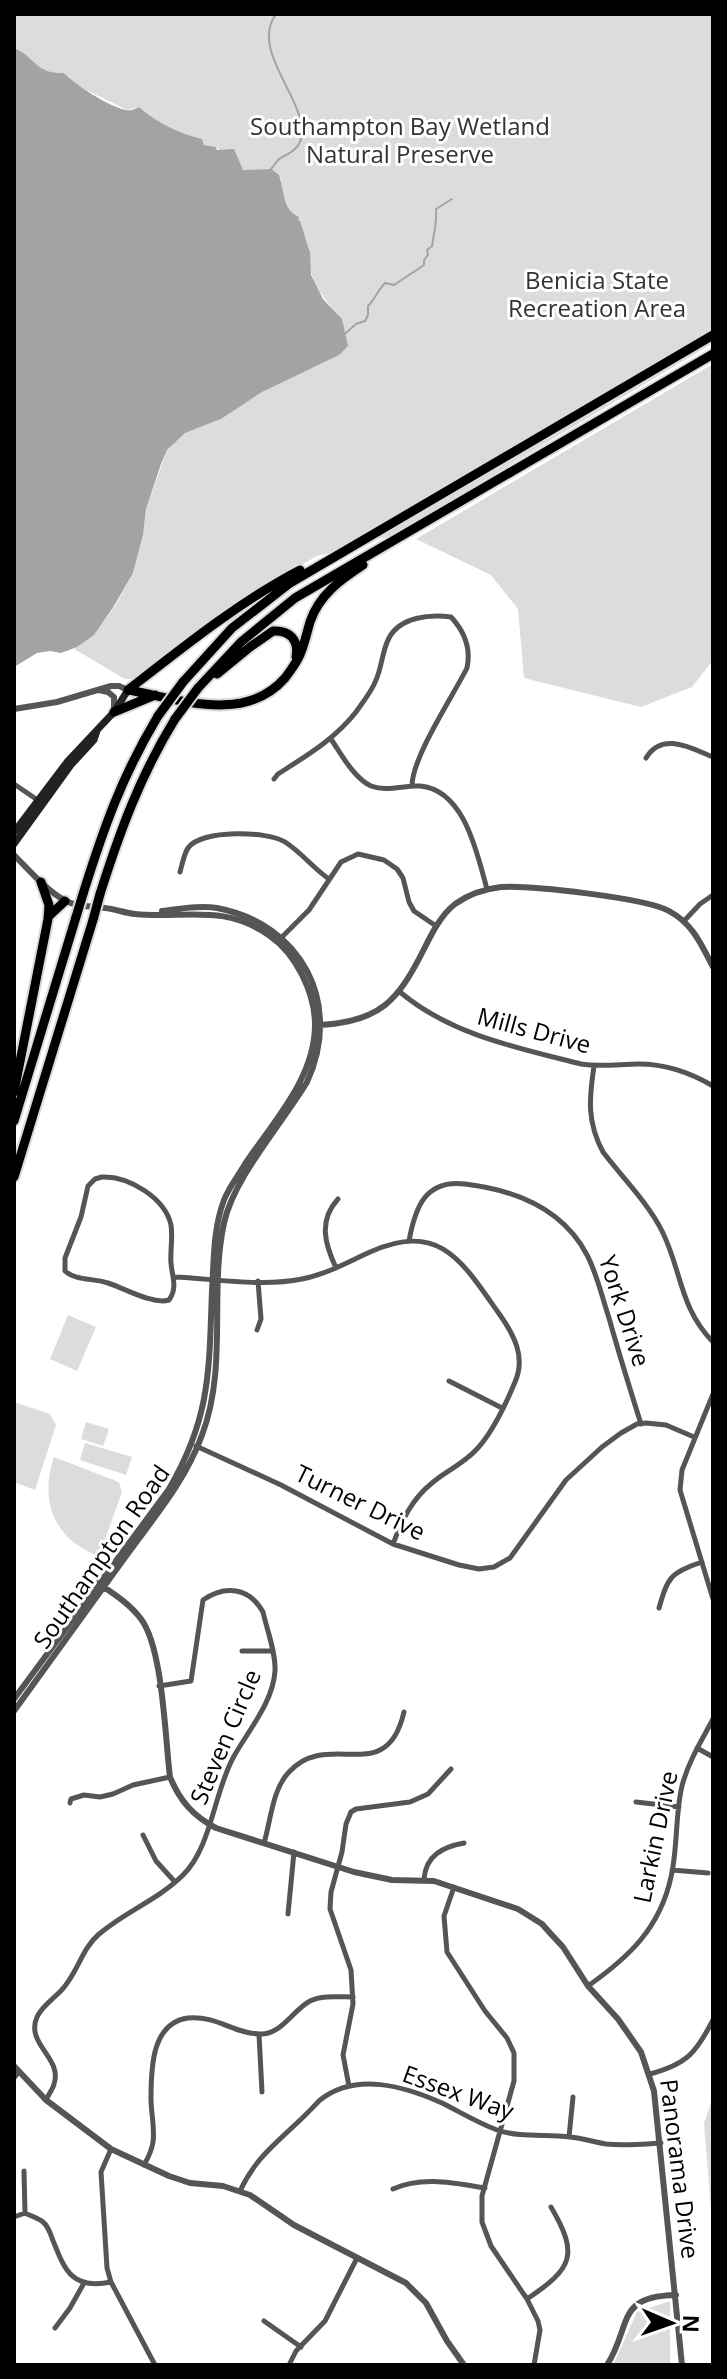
<svg xmlns="http://www.w3.org/2000/svg" width="727" height="2379" font-family="'Open Sans',sans-serif">
	<rect width="100%" height="100%" fill="#fff"/>
	<path fill="#dcdcdc" d="M14 14H713V343L393 535 317 556 253 592 132 679H125L74 649 94 634 115 606 133 573 143 535 146 509 167 450 185 433 221 419 262 392 342 319C330 305 315 290 311 272 308 264 311 255 309 247 301 220 282 208 281 178L271 169 243 170 216 147 204 145 202 139C179 133 155 125 139 107L127 110 74 84 64 73C35 74 36 57 14 48Z
		M713 364V660L692 687 641 707 524 678 518 609 491 575 416 539Z
		M68 1315 96 1327 77 1371 50 1359Z
		M14 1402 50 1414 56 1425 35 1490 14 1482Z
		M86 1422 109 1429 103 1446 81 1439Z
		M85 1443 132 1457 126 1475 80 1460Z
		M54 1457 119 1482 122 1492 99 1556C54 1540 39 1501 54 1457Z
		M713 2097V2234L704 2123Z
		M670 2301V2365H613L637 2312Z"/>
	<path fill="#a3a3a3" d="M14 48C36 57 35 74 64 73 75 85 110 107 126 110 132 111 134 109 139 107 157 123 178 133 202 139L204 145 216 147 217 150 234 149 243 170 271 169 279 175C284 189 283 211 299 217L298 220 300 221 310 252 311 275 323 299 342 319 348 346 339 355 262 392 221 419 185 433 167 450 161 464 146 509 143 535 133 573 114 606 94 635 77 647 61 653 50 651 37 653 14 667Z"/>
	<g fill="none" stroke-linecap="round" stroke-linejoin="round">
		<path stroke="#a3a3a3" stroke-width="2" d="M271 169C274 166 276 162 279 159 286 154 294 153 299 144 317 109 247 53 276 14
			M346 333 356 324 365 321 368 315V306C375 299 378 290 385 283L394 285 424 265V260L428 255 427 250 432 246C434 232 437 224 436 209L452 199"/>
		<defs>
			<path id="motorway" d="M217 674 250 647 273 631C290 630 299 640 296 657
				M183 682 232 628 290 583 713 335
				M198 688 241 642 295 598 713 354
				M128 690C179 699 245 724 285 678 291 670 298 661 301 652 305 642 307 632 310 622 319 595 340 580 363 565
				M128 690C183 647 239 602 300 570
				M114 712 155 695
				M83 894C104 827 122 776 158 716
				M100 894C120 831 140 776 175 719
				M49 916 65 901
				M14 1092 48 919 49 905 41 882
				M14 1121 76 917
				M14 1177 93 920"/>
		</defs>
		<use href="#motorway" stroke="#dbdbdb" stroke-width="13"/>
		<path stroke="#555" stroke-width="5" d="M331 739C341 754 354 778 371 786 387 792 404 785 420 786 465 790 477 854 487 889
			M646 758C662 731 691 748 713 757
			M274 779 278 774C306 756 335 739 356 712 363 702 372 691 376 680 382 667 382 651 389 638 400 617 430 614 451 617 465 632 471 649 467 668 453 696 412 757 412 786
			M14 784 39 801
			M180 872C182 865 184 854 188 848 201 829 268 831 285 842 301 852 313 868 329 879
			M684 921 700 904 713 895
			M279 940 309 910 341 862 358 854 384 860 397 869 403 878 409 902 414 911 436 926
			M400 992C451 1035 518 1048 581 1064 601 1067 620 1064 639 1064 666 1064 691 1073 713 1086
			M594 1066C589 1099 587 1122 603 1152 622 1177 648 1203 662 1231 682 1271 679 1307 713 1342
			M102 1177C129 1176 165 1198 171 1225 173 1238 170 1251 171 1263 172 1277 178 1287 169 1300 153 1305 124 1288 108 1283 93 1278 76 1281 65 1271V1258L81 1217 88 1186 95 1179Z
			M409 1241C415 1208 425 1179 465 1184 515 1190 563 1209 587 1255 597 1274 602 1297 609 1318 619 1354 630 1389 641 1424
			M336 1268C325 1244 318 1221 338 1199
			M175 1277C215 1279 263 1287 302 1279 327 1274 348 1262 370 1252 441 1220 463 1263 500 1315 514 1335 526 1357 515 1382 505 1406 493 1432 476 1450 463 1464 446 1471 432 1483 412 1499 402 1520 393 1544
			M257 1330 261 1319 258 1281
			M449 1381 502 1408
			M713 1394 682 1470 680 1490 713 1599
			M196 1446 281 1485 393 1544 459 1565 479 1569 494 1567 510 1558 566 1480 602 1447 621 1433 637 1424 646 1423 666 1425 694 1437
			M659 1608C668 1577 670 1573 702 1562
			M242 1651H272
			M697 1748 713 1757
			M636 1802 679 1807
			M70 1803 71 1799 84 1795 100 1797 113 1794 133 1785 170 1777
			M143 1835 156 1861 175 1882
			M264 1843C271 1820 272 1790 289 1772 329 1728 386 1789 404 1712
			M672 1870 708 1873
			M424 1879C426 1855 443 1847 464 1843
			M454 1887 444 1916 447 1952 485 2011 507 2038 514 2053V2081L482 2196V2222L491 2246 527 2299 538 2321 540 2330 534 2365
			M288 1914 294 1852
			M588 1986C629 1957 660 1928 671 1877 678 1847 675 1815 682 1786 688 1762 702 1740 713 1719
			M259 2034 262 2092
			M650 2074C687 2064 696 2053 713 2020
			M14 2078 19 2072
			M349 2086 343 2055 353 2004 351 1970 330 1909 331 1892 342 1852 346 1824 351 1812 356 1809 410 1802 428 1794 451 1769
			M46 2100C48 2095 53 2089 54 2084 63 2058 25 2044 37 2017 43 2004 57 1997 65 1986 78 1970 83 1948 98 1935 124 1912 158 1900 183 1875 211 1848 214 1793 233 1758 247 1732 273 1703 275 1671 276 1653 267 1630 263 1612 249 1587 225 1585 203 1600L191 1681 159 1686
			M569 2137 573 2097
			M111 2149 101 2172 107 2268 111 2282 155 2365
			M144 2165C148 2158 152 2150 153 2142 155 2128 151 2113 151 2099 151 2070 151 2023 188 2018 216 2015 235 2034 260 2034 281 2035 293 2010 310 2001 322 1995 339 1997 353 1997
			M24 2171 25 2213
			M393 2189C422 2176 454 2183 485 2188
			M240 2191C255 2159 274 2145 298 2122 306 2115 313 2107 320 2100 356 2072 404 2086 442 2103 460 2112 478 2123 497 2130 521 2138 546 2134 570 2137 582 2138 594 2142 606 2144 624 2146 643 2144 661 2143
			M14 2217 25 2213C31 2216 38 2218 43 2222 48 2226 50 2232 52 2238 65 2271 72 2290 111 2282
			M527 2299C573 2268 579 2255 551 2207
			M264 2321 301 2347
			M55 2328 70 2308 84 2283
			M289 2365 296 2351 325 2321 357 2258"/>
		<path stroke="#555" stroke-width="6" d="M99 690 108 692 114 697V712
			M14 709 57 702 111 686H119L128 690
			M14 855C29 870 45 889 64 900 76 907 91 906 105 908 115 909 125 913 135 914 184 919 224 903 270 936 296 954 315 993 315 1025 315 1078 273 1122 245 1164 238 1176 229 1187 224 1200 213 1229 214 1260 212 1290 209 1370 211 1417 169 1489L14 1699
			M319 1025C380 1022 398 1001 424 949 432 933 441 915 455 904 469 894 484 889 501 887 529 885 646 898 669 911 693 924 701 944 713 967
			M98 1583C114 1594 130 1604 141 1619 163 1648 165 1738 170 1777 180 1801 193 1816 216 1828L354 1872 392 1880 434 1881 518 1909 542 1924 550 1933 563 1947 588 1986 618 2019 641 2052 654 2091 682 2365
			M14 1711C50 1662 85 1612 121 1563 150 1522 185 1483 202 1435 228 1367 209 1292 224 1223 234 1177 282 1124 307 1082 343 1004 302 924 217 908 199 905 180 909 162 911
			M14 2066 46 2100 111 2149 169 2176 190 2183 223 2186 250 2195 294 2225 406 2283 426 2303 447 2341 464 2365
			M607 2365C632 2326 615 2296 676 2295"/>
		<path stroke="#222" stroke-width="7" d="M14 832 67 762 114 712 128 690
			M14 844 71 765 94 740 97 731"/>
		<use href="#motorway" stroke="#000" stroke-width="9"/>
		<defs>
			<path id="motorway-bridge" d="M158 716 183 682
				M175 719 198 688
				M76 917 83 894
				M93 920 100 894"/>
		</defs>
		<use href="#motorway-bridge" stroke="#dbdbdb" stroke-width="13" stroke-linecap="butt"/>
		<use href="#motorway-bridge" stroke="#000" stroke-width="9"/>
	</g>
	<g text-anchor="middle" stroke-width="6" stroke-linejoin="round" paint-order="stroke">
		<g font-size="24" fill="#333" stroke="#fff">
			<text x="400" y="135">Southampton Bay Wetland<tspan x="400" dy="28">Natural Preserve</tspan></text>
			<text x="597" y="289">Benicia State<tspan x="597" dy="28">Recreation Area</tspan></text>
		</g>
		<g font-size="24" fill="#000" stroke="#fff">
			<text transform="translate(534 1031) rotate(15)" y="8">Mills Drive</text>
			<text transform="translate(624 1311) rotate(72)" y="8">York Drive</text>
			<text transform="translate(360 1503) rotate(26)" y="8">Turner Drive</text>
			<text transform="translate(102 1557) rotate(-55)" y="8">Southampton Road</text>
			<text transform="translate(226 1737) rotate(-67)" y="8">Steven Circle</text>
			<text transform="translate(656 1837) rotate(-78)" y="8">Larkin Drive</text>
			<text transform="translate(458 2093) rotate(20)" y="8">Essex Way</text>
			<text transform="translate(679 2169) rotate(83)" y="8">Panorama Drive</text>
		</g>
	</g>
	<rect width="727" height="2379" fill="none" stroke="#000000" stroke-width="32"/>
	<g transform="translate(671 2323) rotate(92)" stroke="#ffffff" stroke-width="6" paint-order="stroke">
	<path d="M0-6L14 30L0 20L-14 30Z" fill="#000000"/>
	<text y="-12" font-size="22" font-weight="bold" text-anchor="middle" fill="#000000">N</text>
	</g>
</svg>
